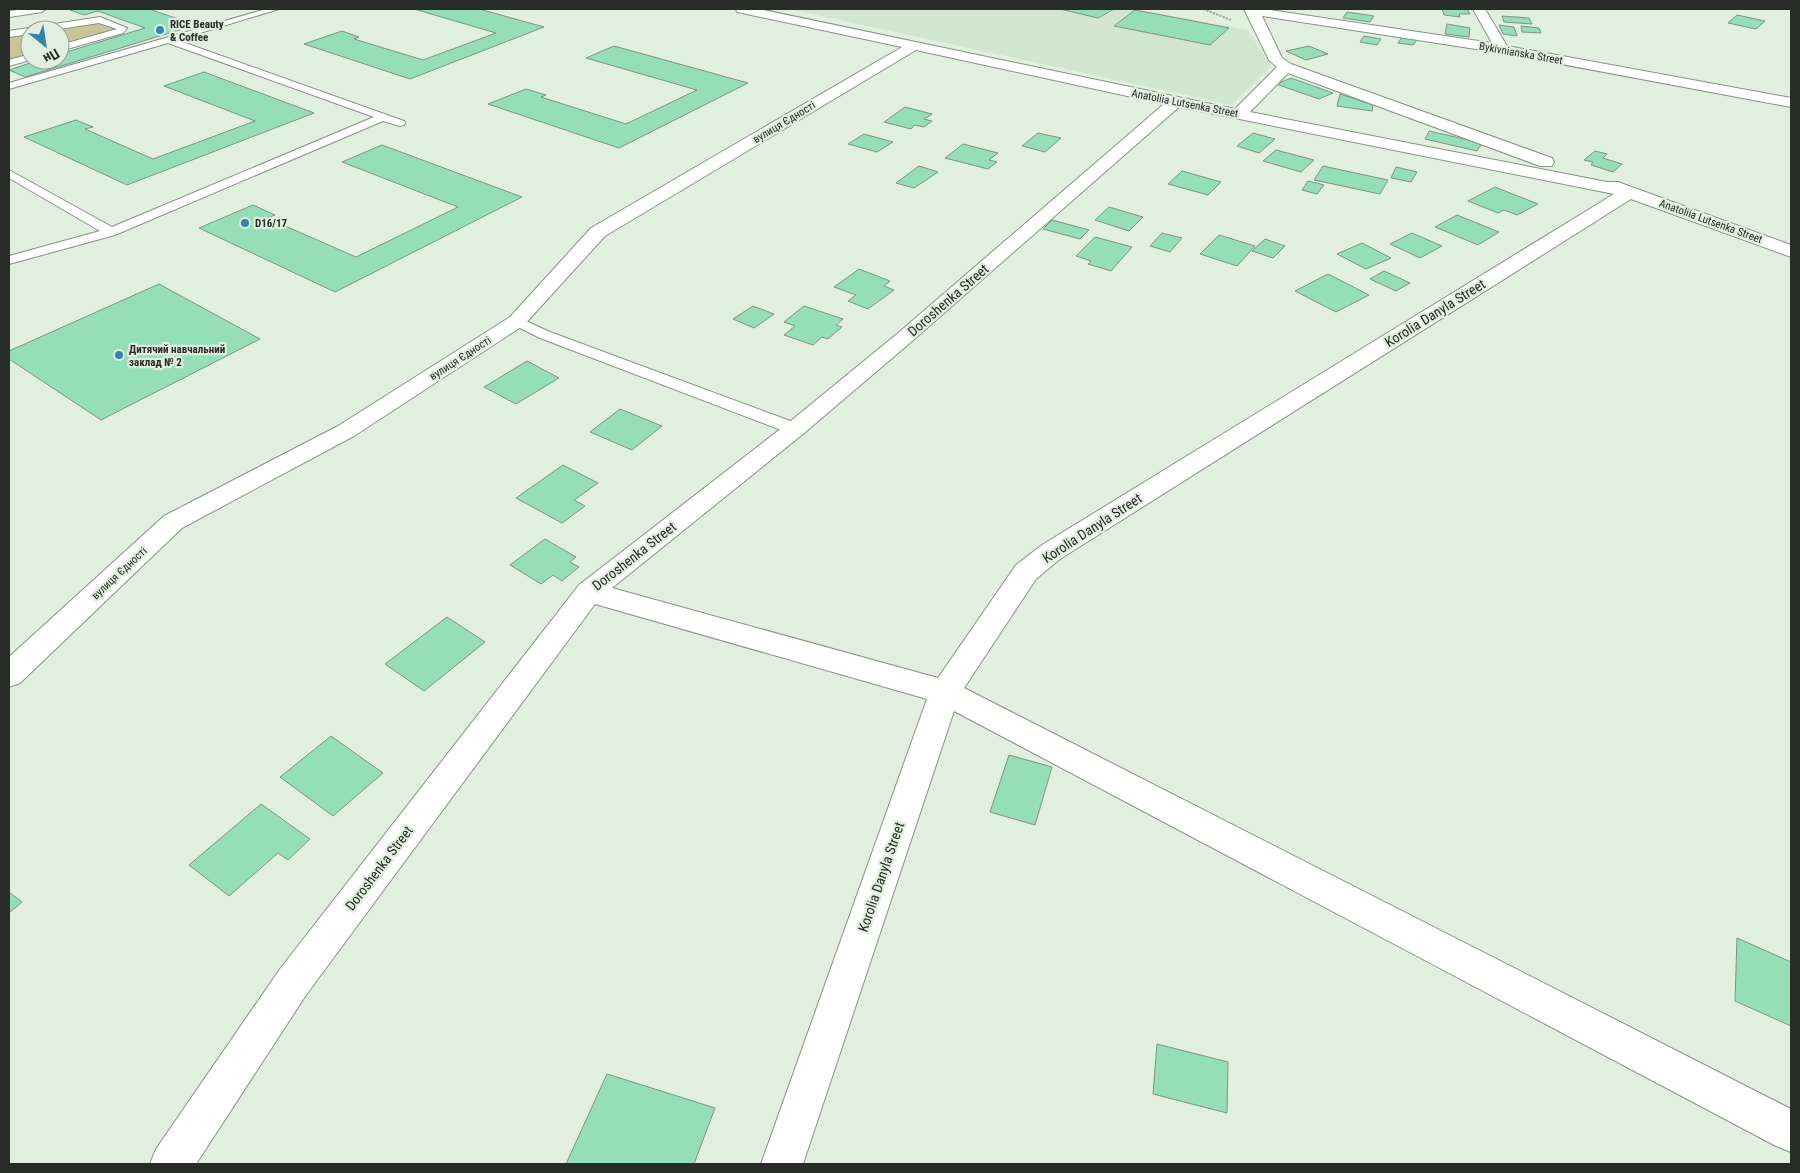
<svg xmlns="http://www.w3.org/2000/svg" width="1800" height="1173" font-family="'Roboto Condensed',sans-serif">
	<rect width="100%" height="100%" fill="#e1efdf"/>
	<path fill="#d2e5d0" d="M789 9H1135L1248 30 1271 66 1231 105Z"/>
	<path fill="#cac498" d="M98 22 118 29 60 47V30H39Z
		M30 31V56L9 62V35Z"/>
	<path fill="#95dfb8" stroke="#809288" d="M75 9H149L196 25 25 77 9 70 39 60H60V54L145 28 98 11 84 15 70 10Z
		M414 9H479L544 27 410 79 304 44 342 31 359 37 354 39 423 60 496 33Z
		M1060 9H1114L1098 18Z
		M1442 9H1467L1470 14H1459L1460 17 1444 15Z
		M1135 10 1183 19 1229 28 1210 45 1114 26Z
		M1347 12 1374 16 1370 22 1343 18Z
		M1737 15 1765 21 1756 29 1728 23Z
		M1502 16 1529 18 1532 24 1504 22Z
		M1447 24 1470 28 1469 37 1445 34Z
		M1499 25 1514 27 1517 36 1503 34Z
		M1521 26 1539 28 1541 33 1522 32Z
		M1364 36 1381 39 1377 45 1360 42Z
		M1402 37 1417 40 1413 45 1398 43Z
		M614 46 748 83 619 148 488 104 526 89 546 95 541 97 626 124 697 90 586 58Z
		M1309 46 1328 54 1306 60 1286 51Z
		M204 72 314 113 127 185 24 137 76 120 93 127 85 129 153 159 255 121 164 86Z
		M1291 78 1333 93 1319 99 1276 84Z
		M1340 94 1373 105 1372 111 1337 106Z
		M905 107 932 114 924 119 932 121 924 127 915 125 911 129 884 122Z
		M1429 131 1482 143 1477 151 1425 139Z
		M1038 133 1061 138 1045 152 1022 146Z
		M1253 133 1275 139 1259 153 1237 146Z
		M864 134 893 142 877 152 848 144Z
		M963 144 998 153 989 160 997 162 988 169 945 158Z
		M382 145 522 197 335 292 199 228 253 205 275 215 267 218 356 257 458 207 342 162Z
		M1276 150 1314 160 1301 172 1263 161Z
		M1595 151 1607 154 1603 158 1622 164 1613 172 1591 165 1593 162 1584 160Z
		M919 166 938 172 914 188 896 183Z
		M1323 166 1388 180 1380 194 1314 180Z
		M1396 167 1417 172 1411 182 1391 178Z
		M1182 171 1221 182 1208 195 1168 184Z
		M1308 181 1324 185 1317 194 1302 190Z
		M1495 187 1538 204 1517 215 1504 210 1498 213 1468 201Z
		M1109 207 1143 217 1129 231 1095 220Z
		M1457 215 1499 232 1478 245 1435 227Z
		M1052 220 1089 230 1080 239 1043 229Z
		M1162 233 1182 238 1170 252 1150 246Z
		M1412 233 1442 246 1420 258 1390 244Z
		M1219 235 1255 246 1237 266 1200 254Z
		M1095 237 1132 247 1111 271 1088 264 1091 261 1076 256Z
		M1265 239 1285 246 1273 258 1252 251Z
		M1362 243 1391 258 1366 269 1337 254Z
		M859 269 890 281 884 286 894 290 868 309 848 301 856 295 834 287Z
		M1384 271 1410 283 1396 291 1370 279Z
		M1328 274 1369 295 1336 312 1295 291Z
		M159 284 260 339 101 420 9 359V351Z
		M753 306 774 314 754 328 733 319Z
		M804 306 843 319 836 325 842 327 828 339 822 337 813 345 784 335 795 326 784 322Z
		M527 361 559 378 516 404 484 387Z
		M620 409 662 426 632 450 590 432Z
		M563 465 598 483 574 500 585 506 562 523 516 498Z
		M545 539 576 557 570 562 579 567 562 581 553 575 541 584 510 565Z
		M447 617 485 642 424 691 385 664Z
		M331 736 383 773 333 816 280 777Z
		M1009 755 1052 767 1035 825 990 812Z
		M261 804 310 839 288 860 278 853 229 896 189 865Z
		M9 892 22 902 9 913Z
		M1737 938 1791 962V1026L1735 1001Z
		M1157 1044 1228 1062 1227 1113 1153 1094Z
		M607 1074 715 1108 694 1164H566Z"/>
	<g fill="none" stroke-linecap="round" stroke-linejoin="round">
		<defs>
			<path id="lane" d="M26 9H46L42 12 9 17V11Z
				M266 9H279L177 40 404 121 405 123 404 125 400 126 383 121 115 235 9 264V256L100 231 9 178V170L112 227 374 117 168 43 9 89V83Z
				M100 17 127 28 123 33 60 51V45L117 29 99 23 53 30H30V34L9 37V31Z
				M30 54V60L9 66V60Z
				M517 317 550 332 801 425 803 429 801 433H789L540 338 512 324 510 321 512 318Z"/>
			<path id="street" d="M736 9H759L1235 109 1277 67 1269 60 1244 9H1264L1492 43 1473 9H1485L1507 46 1791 98V107L1502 53 1262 16 1282 58 1291 64 1552 158 1554 162 1552 166H1540L1288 73 1250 112 1607 182H1618L1791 245V257L1631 199 1060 559 1036 579 964 688 1791 1109V1152L1776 1146 954 711 803 1164H761L927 699 595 604 306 995 196 1164H150L156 1149 280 969 579 585 787 424 897 334 1164 104 916 50 605 236 524 325 354 436 182 528 20 683 9 687V657L164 516 338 426 510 317 591 228 902 47 742 13 737 12ZM1179 107 1614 194 1042 545 1016 565 938 678 612 588 803 434 911 342Z"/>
		</defs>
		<use href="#lane" stroke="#869384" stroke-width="2"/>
		<use href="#street" stroke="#869384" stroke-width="2"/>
		<path stroke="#a3aea1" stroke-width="2" stroke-dasharray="2.5 1" stroke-linecap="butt" d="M1203 9 1231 20"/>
		<use href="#lane" fill="#fff" fill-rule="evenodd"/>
		<use href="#street" fill="#fff" fill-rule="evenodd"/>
	</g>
	<g fill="#3483b5" stroke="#e1efdf" stroke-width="2">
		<circle cx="160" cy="30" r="5"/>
		<circle cx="245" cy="223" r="5"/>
		<circle cx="119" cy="355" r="5"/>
	</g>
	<g text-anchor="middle" stroke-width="4.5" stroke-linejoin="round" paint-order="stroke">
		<g font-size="11" font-weight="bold" fill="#272c26" stroke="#e1efdf" text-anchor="start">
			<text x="170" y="28">RICE Beauty<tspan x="170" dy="13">&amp; Coffee</tspan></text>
			<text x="255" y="227">D16/17</text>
			<text x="129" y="353">Дитячий навчальний<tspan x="129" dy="13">заклад № 2</tspan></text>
		</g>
		<g font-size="11" fill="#272c26" stroke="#e1efdf">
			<text transform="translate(1521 53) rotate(10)" y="4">Bykivnianska Street</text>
			<text transform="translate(1185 103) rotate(11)" y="4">Anatoliia Lutsenka Street</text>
			<text transform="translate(784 122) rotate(-31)" y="4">вулиця Єдності</text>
			<text transform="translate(1711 221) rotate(20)" y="4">Anatoliia Lutsenka Street</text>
			<text transform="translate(460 358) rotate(-33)" y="4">вулиця Єдності</text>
			<text transform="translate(119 573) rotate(-43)" y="4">вулиця Єдності</text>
		</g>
		<g font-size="14" fill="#272c26" stroke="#e1efdf">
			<text transform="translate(948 300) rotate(-41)" y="5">Doroshenka Street</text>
			<text transform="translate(1435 313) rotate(-32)" y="5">Korolia Danyla Street</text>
			<text transform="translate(1092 528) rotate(-33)" y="5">Korolia Danyla Street</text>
			<text transform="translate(634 556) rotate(-38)" y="5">Doroshenka Street</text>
			<text transform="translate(379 868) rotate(-53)" y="5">Doroshenka Street</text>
			<text transform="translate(881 877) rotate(-71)" y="5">Korolia Danyla Street</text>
		</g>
	</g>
	<rect width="1800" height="1173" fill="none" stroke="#272c26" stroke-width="20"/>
	<g transform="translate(45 45) rotate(150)"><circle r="24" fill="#e1efdf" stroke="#97a195"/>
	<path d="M0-4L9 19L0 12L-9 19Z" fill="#3483b5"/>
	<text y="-8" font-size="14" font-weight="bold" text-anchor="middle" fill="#272c26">Пн</text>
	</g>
</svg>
